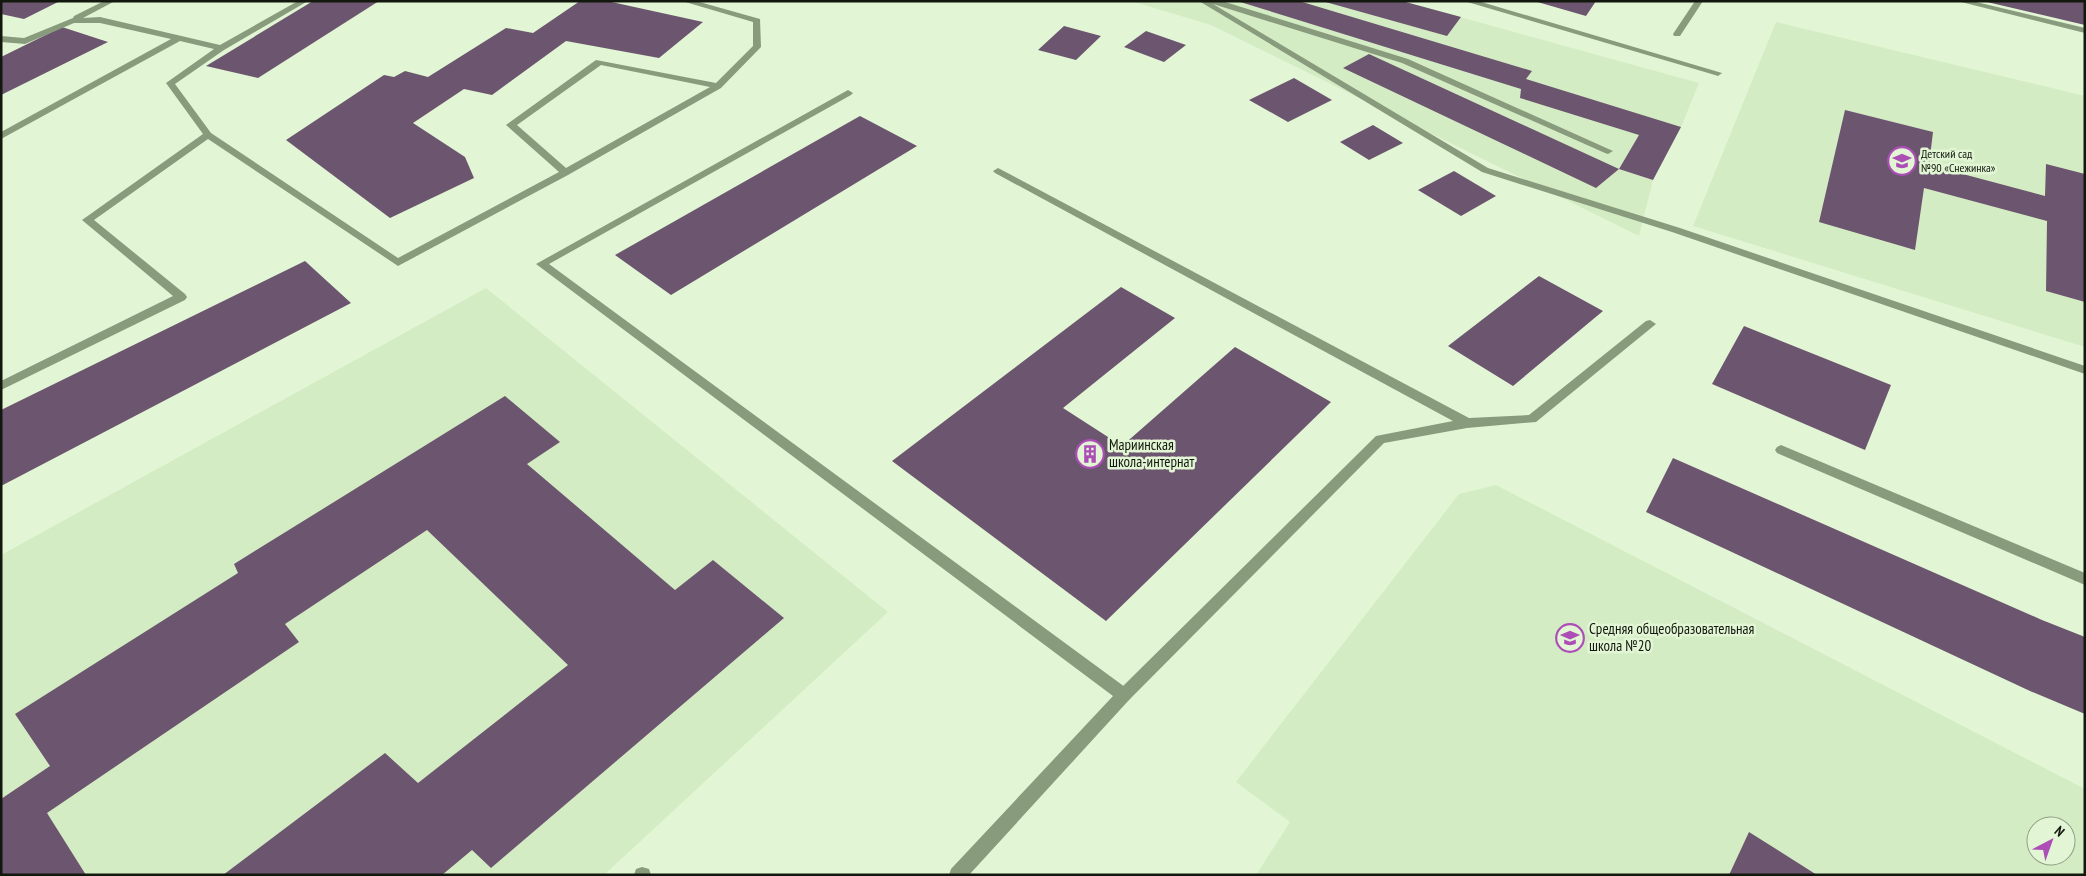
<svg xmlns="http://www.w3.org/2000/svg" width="2086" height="876" font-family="'PT Sans Narrow',sans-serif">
	<rect width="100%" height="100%" fill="#e2f6d5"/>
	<path fill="#d4ecc4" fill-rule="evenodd" d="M1131 1H1402L1699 83 1681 127 1653 180 1639 236 1211 25Z
		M1776 22 2085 96V347L1693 226Z
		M486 288 888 612 604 875H1V555Z
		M1496 485 2085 789V875H1256L1290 822 1236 782 1459 494ZM2036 826H2066V856H2036Z"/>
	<path fill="#6c556e" d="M1 1H60L24 19 1 14Z
		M313 1H379L258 78 206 66Z
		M580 1H607L703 22 659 58 566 41 492 95 464 89 413 123 465 157 474 178 390 218 286 140 384 75 394 77 405 71 428 77 506 28 533 33Z
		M1237 1H1299L1532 71 1526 79 1681 127 1653 180 1619 169 1639 135 1520 98 1521 89Z
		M1322 1H1402L1461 17 1447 36Z
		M1534 1H1596L1586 16Z
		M1987 1H2085V25L1987 2Z
		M1064 26 1101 36 1076 60 1038 50Z
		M62 27 108 42 1 95V57Z
		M1146 31 1186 45 1164 62 1124 47Z
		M1369 54 1619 169 1596 188 1343 68Z
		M1294 78 1332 100 1288 122 1249 100Z
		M1845 110 1933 132 1929 165 2045 196 2046 164 2085 174V302L2046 291 2047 221 1924 188 1915 250 1819 222Z
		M860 116 917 146 671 295 615 255Z
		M1373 125 1403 143 1369 160 1340 142Z
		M1454 171 1496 196 1461 216 1418 190Z
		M305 261 351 303 1 486V410Z
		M1539 276 1603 311 1513 386 1448 346Z
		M1121 287 1175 318 1063 408 1122 446 1235 347 1331 402 1106 621 892 461Z
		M1744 326 1891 385 1865 450 1712 384Z
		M505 396 560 442 527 464 675 590 713 560 784 618 491 868 472 850 442 875H223L385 753 418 783 568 665 427 530 285 624 299 642 47 813 86 875H1V799L50 766 15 714 238 573 234 564Z
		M1673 458 2042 620 2085 637V714L2030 691 1646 512Z
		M1749 832 1817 875H1729Z"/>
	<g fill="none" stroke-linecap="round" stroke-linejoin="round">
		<path fill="#899b7d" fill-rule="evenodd" d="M104 1H115L83 18 100 17 220 45 298 1H308L224 50 175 84 211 133 398 258 559 172 506 125 596 60 716 83 753 46V22L682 1H696L760 19 761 47 721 88 568 175 398 266 208 139 94 220 185 294 187 297 185 300 1 390V381L173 296 82 220 203 134 166 83 214 49 180 41 1 139V132L171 39 100 23H74L25 44 1 42V36L24 38 73 18 74 16ZM601 65 710 87 566 168 517 125Z
			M1199 1H1222L1408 59 1613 151 1608 154 1605 153 1402 63 1213 4 1488 168 1680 228 2085 366V374L1672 232 1482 172Z
			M1464 1H1478L1722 73 1718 76 1715 75Z
			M1695 1H1703L1680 36H1674L1673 34Z
			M1957 1H1972L2085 28V33Z
			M998 168 1469 418 1529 415 1646 321 1650 320 1656 324 1536 422 1467 428 1384 443 1129 700 1124 702 1119 700 1116 695 1119 690 1376 436 1453 421 995 173 993 171Z
			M1781 445 2085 573V585L1777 453 1775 450 1777 447Z
			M642 867 649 869 651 875H634L636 869Z"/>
		<path fill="#899b7d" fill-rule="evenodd" d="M848 90 853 93 851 95 549 264 1129 690 1132 695 1129 700 969 875H949L951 869 1113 696 536 264Z"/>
	</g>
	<defs>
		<symbol id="school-ring" viewBox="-11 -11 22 22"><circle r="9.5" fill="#e2f6d5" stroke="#ad4eb7" stroke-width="1.5"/><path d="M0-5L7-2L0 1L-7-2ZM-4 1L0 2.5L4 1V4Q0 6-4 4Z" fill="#ad4eb7"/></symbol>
		<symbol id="building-ring" viewBox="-11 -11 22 22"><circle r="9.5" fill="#e2f6d5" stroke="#ad4eb7" stroke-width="1.5"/><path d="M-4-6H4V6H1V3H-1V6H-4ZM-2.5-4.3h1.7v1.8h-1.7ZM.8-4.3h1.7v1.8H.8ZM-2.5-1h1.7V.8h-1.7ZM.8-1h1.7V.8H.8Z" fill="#ad4eb7"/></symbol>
	</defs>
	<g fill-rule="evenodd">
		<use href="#school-ring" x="1886" y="145" width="32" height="32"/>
		<use href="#building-ring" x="1074" y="438" width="32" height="32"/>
		<use href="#school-ring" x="1554" y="622" width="32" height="32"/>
	</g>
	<g text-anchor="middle" stroke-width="5" stroke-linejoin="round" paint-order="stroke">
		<g font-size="12" fill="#12180d" stroke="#e2f6d5" text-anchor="start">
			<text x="1921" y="158">Детский сад<tspan x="1921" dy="14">№90 «Снежинка»</tspan></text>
		</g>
		<g font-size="15" fill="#12180d" stroke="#e2f6d5" text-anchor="start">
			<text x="1109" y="450">Мариинская<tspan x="1109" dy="17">школа-интернат</tspan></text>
			<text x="1589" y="634">Средняя общеобразовательная<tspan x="1589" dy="17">школа №20</tspan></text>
		</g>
	</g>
	<rect width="2086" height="876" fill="none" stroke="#12180d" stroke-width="5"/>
	<g transform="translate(2051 841) rotate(41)"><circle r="24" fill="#e2f6d5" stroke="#8f9d85"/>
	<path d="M0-4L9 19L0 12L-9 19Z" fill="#ad4eb7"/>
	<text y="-8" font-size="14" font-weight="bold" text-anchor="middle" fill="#12180d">N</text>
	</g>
</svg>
